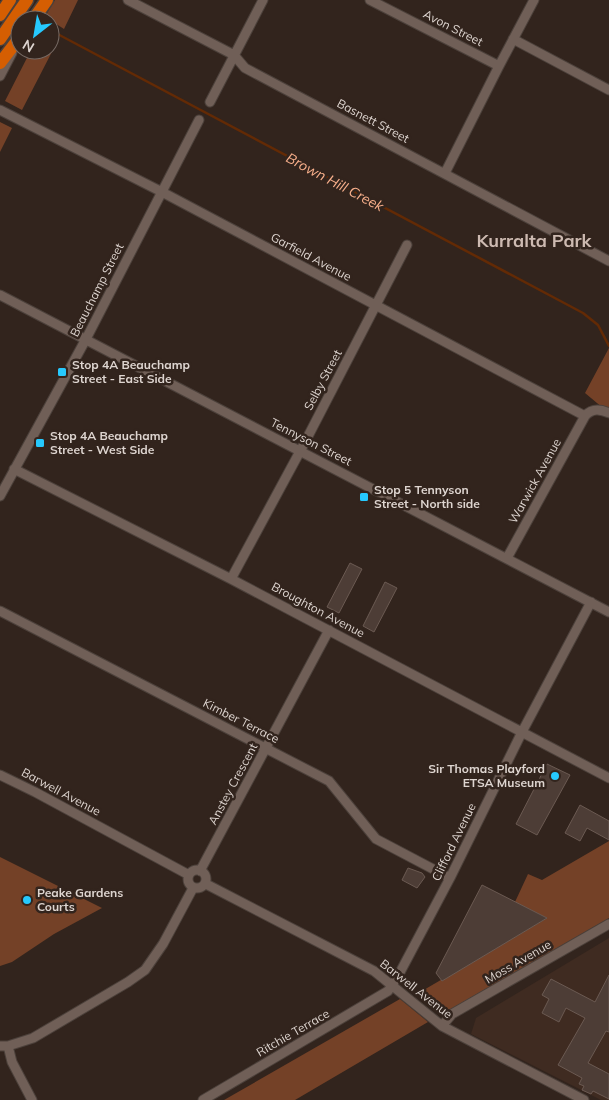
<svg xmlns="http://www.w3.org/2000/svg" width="609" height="1100" font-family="Mulish,sans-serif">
	<rect width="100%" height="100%" fill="#32241d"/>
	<path fill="#3f2b21" d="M609 938V1100H601L471 1034 476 1018Z"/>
	<path fill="#744127" d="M55 0H78L64 29 50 20 44 18Z
		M50 43 56 44 22 110 5 101 31 50H50Z
		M0 122 12 128 0 152Z
		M609 348V413L585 393Z
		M609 841V918L451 1009C437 1012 430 1001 422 991L547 918 515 902 528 874 542 880Z
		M0 857 102 908 54 934 12 962 0 966Z
		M400 999 428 1022 295 1100H224Z"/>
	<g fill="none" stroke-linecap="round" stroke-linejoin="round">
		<path stroke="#632a05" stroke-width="2.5" d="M50 30 583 313 598 325 609 346"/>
	</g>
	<path fill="#4d3d36" stroke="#6b5a52" d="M350 563 362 569 339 613 327 607Z
		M385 582 397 588 374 632 363 626Z
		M547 764 570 775 537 835 516 824Z
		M580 805 609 821V840L587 828 580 841 565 833Z
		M408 868 422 873 425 877 417 888 402 880Z
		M482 885 547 918 442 981 436 973Z
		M609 975V1032L606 1031 588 1063 609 1074V1099L593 1091 591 1094 582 1090 584 1086 579 1084 582 1078 558 1065 585 1018 566 1008 559 1022 542 1013 549 999 542 995 551 979 595 1002Z"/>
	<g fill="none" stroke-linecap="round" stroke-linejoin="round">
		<defs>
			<path id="minor" d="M128 0 234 55 245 68 609 261
				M370 0 499 66
				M513 39 609 90
				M0 76 12 53
				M210 102 263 0
				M0 110 162 192 585 416
				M445 173 499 66 534 0
				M0 295 609 612
				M14 469 231 579 609 778
				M0 496 86 339 199 120
				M507 558 585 416C592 408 600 409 609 413
				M231 579 304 444 407 245
				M0 611 329 781 376 839 450 878
				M0 775 35 792 189 875
				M188 879a9 9 0 1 1 18 0a9 9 0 1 1-18 0Z
				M200 871 329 630
				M206 884 374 971 442 1026 584 1100
				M442 1026 452 1014 609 924
				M0 1046H8L33 1038 128 982 145 970 163 944 193 888
				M8 1046 12 1062 32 1100
				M203 1100 388 991 397 978 450 878 522 732 591 602"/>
			<path id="highway" d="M0 15 10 0
				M33 20 47 0
				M0 39 27 0
				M0 63 20 37"/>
		</defs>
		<use href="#minor" stroke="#4c413b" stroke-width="11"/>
		<use href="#highway" stroke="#4c413b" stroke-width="15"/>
		<use href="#minor" stroke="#705f57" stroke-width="9"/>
		<use href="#highway" stroke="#d55e02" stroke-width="12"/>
	</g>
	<g fill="#26c9fe" stroke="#32241d" stroke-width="2">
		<rect x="57" y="367" width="10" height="10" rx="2.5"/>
		<rect x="35" y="438" width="10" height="10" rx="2.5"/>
		<rect x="359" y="492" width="10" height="10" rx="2.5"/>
		<circle cx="555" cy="776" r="5"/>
		<circle cx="27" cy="900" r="5"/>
	</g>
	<g text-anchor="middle" stroke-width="5" stroke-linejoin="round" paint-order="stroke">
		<g font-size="12" fill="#ded5d0" stroke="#32241d">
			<text transform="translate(453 28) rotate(27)" y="4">Avon Street</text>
			<text transform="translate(373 121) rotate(28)" y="4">Basnett Street</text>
			<text transform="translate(311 257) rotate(28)" y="4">Garfield Avenue</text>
			<text transform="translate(97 290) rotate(-63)" y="4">Beauchamp Street</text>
			<text transform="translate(323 380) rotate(-62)" y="4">Selby Street</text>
			<text transform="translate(311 442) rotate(27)" y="4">Tennyson Street</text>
			<text transform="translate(535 481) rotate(-61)" y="4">Warwick Avenue</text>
			<text transform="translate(318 610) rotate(28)" y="4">Broughton Avenue</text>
			<text transform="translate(241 721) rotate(27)" y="4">Kimber Terrace</text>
			<text transform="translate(233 784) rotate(-62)" y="4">Anstey Crescent</text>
			<text transform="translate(61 792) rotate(28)" y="4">Barwell Avenue</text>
			<text transform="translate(454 842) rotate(-64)" y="4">Clifford Avenue</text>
			<text transform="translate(518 962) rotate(-30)" y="4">Moss Avenue</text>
			<text transform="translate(416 989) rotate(38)" y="4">Barwell Avenue</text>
			<text transform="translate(293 1033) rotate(-30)" y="4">Ritchie Terrace</text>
		</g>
		<g font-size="12" font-weight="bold" fill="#ded5d0" stroke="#32241d" text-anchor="start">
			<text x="72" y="369">Stop 4A Beauchamp<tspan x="72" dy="14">Street - East Side</tspan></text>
			<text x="50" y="440">Stop 4A Beauchamp<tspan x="50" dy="14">Street - West Side</tspan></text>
			<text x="374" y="494">Stop 5 Tennyson<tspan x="374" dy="14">Street - North side</tspan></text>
			<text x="545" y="773" text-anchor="end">Sir Thomas Playford<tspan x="545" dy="14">ETSA Museum</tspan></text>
			<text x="37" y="897">Peake Gardens<tspan x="37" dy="14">Courts</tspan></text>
		</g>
		<g font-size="14" font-style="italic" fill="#f9b08c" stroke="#32241d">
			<text transform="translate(335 182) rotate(28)" y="5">Brown Hill Creek</text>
		</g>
		<g font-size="18" font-weight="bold" fill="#cdbab1" stroke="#32241d">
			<text x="534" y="247">Kurralta Park</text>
		</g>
	</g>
	<g transform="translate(35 35) rotate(211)"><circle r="24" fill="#32241d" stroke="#776b65"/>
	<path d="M0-4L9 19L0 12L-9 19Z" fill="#26c9fe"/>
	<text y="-8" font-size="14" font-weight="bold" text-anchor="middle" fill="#ded5d0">N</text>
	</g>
</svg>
